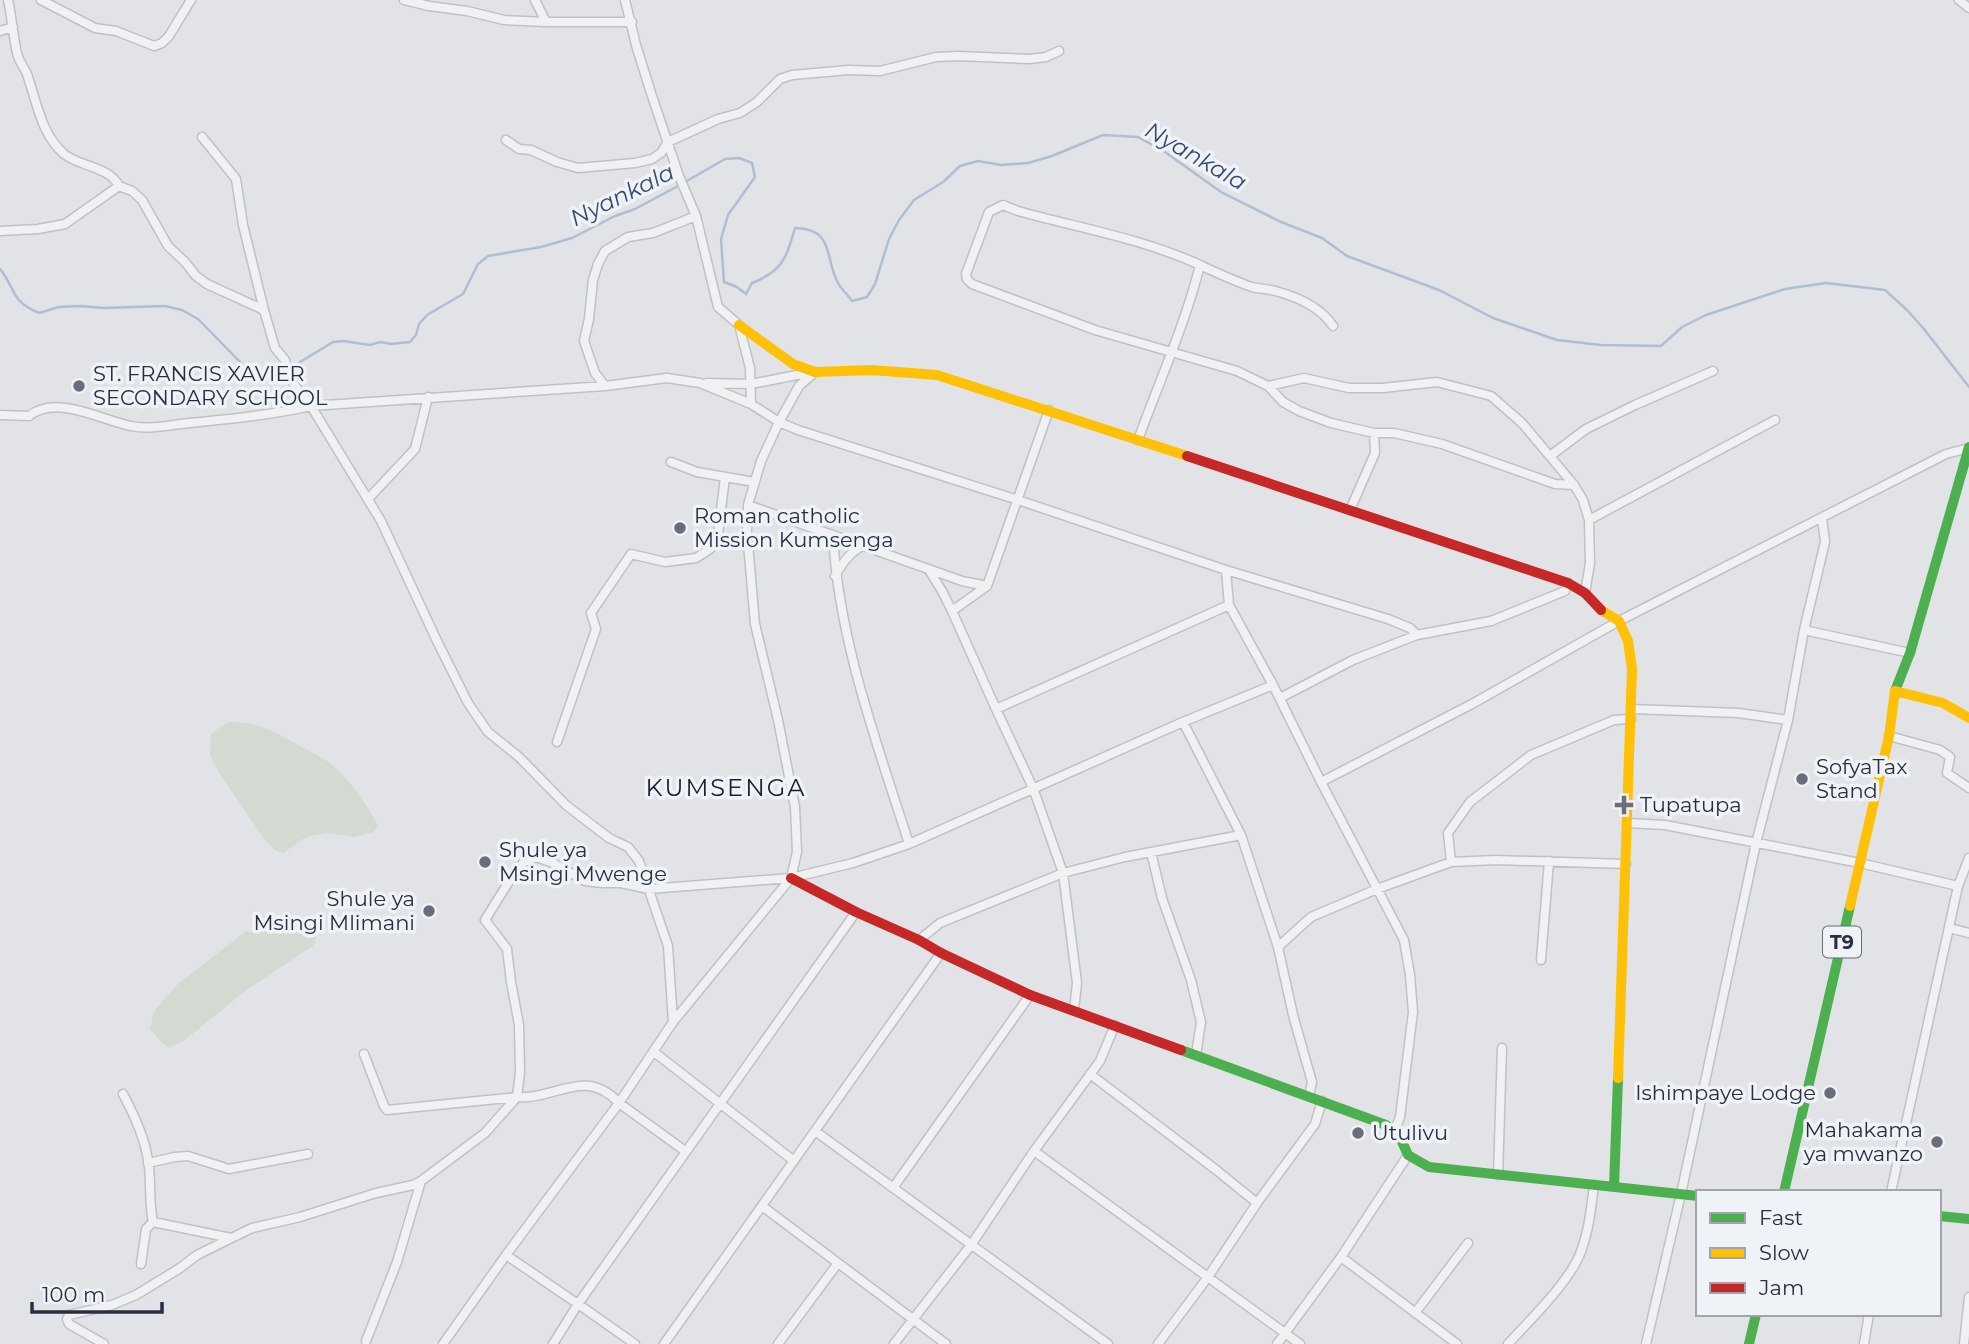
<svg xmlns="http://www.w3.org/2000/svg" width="1969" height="1344" font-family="Montserrat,sans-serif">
	<rect width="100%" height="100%" fill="#e2e3e7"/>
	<path fill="#d2dad2" d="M227 722C255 722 265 727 289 740 301 747 315 753 327 761 349 777 365 802 378 825L374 832 354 837 327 833 310 836 301 840 284 853 276 851 264 839 219 773 210 755 211 734Z
		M293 917 304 920 317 935 314 945 248 989 185 1040 169 1048 162 1043 150 1029 154 1011 178 984 246 931C264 938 276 925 293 917Z"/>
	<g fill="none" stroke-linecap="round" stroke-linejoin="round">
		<path stroke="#b0bed2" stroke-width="2.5" d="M685 182 725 159 739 158 752 163 755 177 728 215 721 239 724 282 737 287 746 294 752 283C783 271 786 258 795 228 835 229 824 257 838 283 842 290 848 295 852 301L867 297 875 284 889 239 899 220 914 200 943 182 960 166 978 161 1001 165 1028 163 1052 156 1103 135 1138 137 1165 152 1221 192 1281 222 1322 238 1347 256 1439 290 1493 318 1557 340 1601 345 1661 346 1682 327 1706 315 1785 289 1826 283 1885 290 1907 310 1924 329 1969 387
			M0 269C17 290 9 300 39 313L59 307 80 306 104 308 165 306 182 310 198 319 241 363 251 370 269 372 287 370 333 342 344 341 370 345 380 342 391 344 410 342 416 335 419 324 427 315 463 294 478 264 488 256 541 247 572 238 615 216 635 209 680 185"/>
		<defs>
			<path id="street" d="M41 0 95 28 116 31 154 46 162 43 169 36 191 0
				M404 0 429 6 467 11 504 20 546 22H632
				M535 0 546 22
				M625 0 636 45 651 93 679 176 696 216 718 307 739 325 750 368 751 404
				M1959 0 1969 8
				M0 31 13 27
				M202 137 236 179 243 225 264 310
				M506 140 519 149 531 150 557 162 578 168 635 163 652 159 661 153 668 142 718 119 740 113 757 102 780 79 792 75 849 70 880 71 936 57 958 56 1030 59 1046 57 1059 51
				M119 186 132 191 142 200 168 246 185 262 196 276 207 284 264 310 275 348 285 360 287 370 295 386 311 406 381 521 437 641 468 703 488 732 519 757 566 805 609 838 628 847 639 861 668 946 673 1022
				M0 231 38 229 65 224 119 186C109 166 80 167 64 154 42 135 37 104 28 77 26 69 19 63 17 53 13 36 12 18 8 0
				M1200 265C1217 273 1234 281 1252 287 1260 289 1270 289 1279 292 1300 298 1321 308 1333 326
				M707 383 751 384 812 372
				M605 386 595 373 584 341 589 319 593 280 598 264 605 251 628 237 653 233 696 216
				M1268 386 1304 378 1349 388H1383L1437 382 1491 396 1522 423 1574 485 1583 500 1589 520 1590 563 1585 593
				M0 415 29 416C57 394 100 420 131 426 149 430 171 425 189 423 230 419 271 415 311 406L605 386 667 378 700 383 751 404 779 422 798 430 1018 500 1226 570 1388 619 1410 628 1417 635
				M1138 440C1159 382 1185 325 1200 265 1144 239 1079 228 1018 211L1003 205 989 212 966 274 967 279 972 284 1095 330 1237 371 1268 386 1283 402 1299 411 1331 423 1374 433H1394L1442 444 1555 484 1574 485
				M1550 456 1586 429 1635 405 1713 371
				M671 462 697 472 754 482
				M368 499 415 449 428 397
				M748 505 962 581 987 586
				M1350 510 1375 453 1374 433
				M1589 520 1775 420
				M833 536C839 642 877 743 909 844
				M929 570 942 591 952 611 996 709 1033 788 1063 873 1077 983 1074 1010
				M1226 570 1229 605 1273 685 1321 782 1404 940 1410 975 1413 1012 1400 1117 1395 1130
				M835 576C843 562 849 553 864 545
				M952 611 987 586 1049 410
				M1804 630 1910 653
				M1280 698 1353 660 1417 635 1491 621 1565 591 1568 583
				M996 709 1229 605
				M1632 709 1738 713 1788 720
				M1183 722 1241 835 1278 947 1293 1015 1312 1082 1309 1096
				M1889 736 1940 750 1950 757 1947 773 1969 788
				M557 742 596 629 591 613 631 554 665 562 696 558 710 549 718 535 725 477
				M1321 782 1472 704 1619 621 1946 454 1969 448
				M1628 823 1665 825 1860 863 1958 886
				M1151 852 1162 898 1191 980 1201 1022 1196 1055
				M1451 862 1448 833 1470 802 1531 755 1614 720 1631 719
				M1949 928 1969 933
				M919 940 940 923 1063 873 1125 857 1241 835
				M1278 947 1311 917 1377 889 1451 862 1496 860 1626 864
				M1541 960 1549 861
				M654 1052 794 1161
				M364 1054 384 1106 387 1110 517 1097 520 1072 519 1025 511 982 507 949 485 920 508 883 524 862 536 857 553 863 585 881 602 883H621L649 889 791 878 820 871 853 863 909 844 1183 722 1273 685
				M1090 1074 1215 1169 1257 1203
				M123 1094C135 1117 146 1140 149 1167 151 1185 149 1205 153 1222L231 1238
				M815 1131 1108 1344
				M1034 1151 1300 1344
				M148 1163 175 1157 188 1156 229 1169 308 1154
				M1498 1175 1502 1048
				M893 1188 1030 995
				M1891 1192 1958 886 1969 858
				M762 1206 946 1344
				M506 1255 578 1304 856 912
				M1341 1257 1457 1344
				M141 1264 146 1229 153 1222
				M1415 1313 1468 1243
				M366 1341 397 1262 421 1181
				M104 1344 69 1324 67 1319 69 1315 112 1305 136 1295 180 1268 197 1255 252 1228 300 1217 376 1193 413 1185 421 1181 485 1133 517 1097C556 1100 585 1066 619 1103L685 1151
				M443 1344 506 1255 619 1103 673 1022 791 878 797 852 795 807 778 720 755 624 747 532 748 505 761 461 779 422 799 386 815 372
				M553 1344 578 1304 635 1344
				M664 1344 941 953
				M778 1344 838 1263
				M894 1344 971 1245 1034 1151 1100 1061 1115 1025
				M1158 1344 1208 1277 1257 1203 1315 1124 1322 1101
				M1277 1344 1341 1257 1408 1155
				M1508 1344C1529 1321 1569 1282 1580 1254 1589 1231 1591 1209 1594 1185
				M1646 1344 1681 1194 1756 843 1788 720 1804 630 1825 542 1822 518
				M1864 1344 1869 1314
				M1964 1344 1969 1297"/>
		</defs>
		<use href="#street" stroke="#c0c1c5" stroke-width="11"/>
		<use href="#street" stroke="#f1f1f3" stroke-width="8"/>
		<path stroke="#4caf50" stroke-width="10" d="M1895 691 1910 653 1969 447
			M1181 1050 1386 1125 1400 1137 1408 1155 1429 1167 1698 1196
			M1614 1187 1618 1078
			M1784 1192 1850 906
			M1939 1216 1969 1219
			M1749 1344 1756 1314"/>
		<path stroke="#ffc107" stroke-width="10" d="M739 325 793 364 815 372 872 370 937 375 1187 456
			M1601 610 1619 621 1628 641 1632 669 1618 1078
			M1850 906 1889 736 1895 691 1943 703 1969 718"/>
		<path stroke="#c62828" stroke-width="10" d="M1187 456 1568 583 1585 593 1601 610
			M791 878 856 912 919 940 941 953 1030 995 1181 1050"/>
	</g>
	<g fill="#696e7a" stroke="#eff2f6" stroke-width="2.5">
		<circle cx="79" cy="386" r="7"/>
		<circle cx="680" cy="528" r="7"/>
		<circle cx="1802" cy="779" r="7"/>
		<path d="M1620.5 794.5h7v7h7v7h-7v7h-7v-7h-7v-7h7z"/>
		<circle cx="485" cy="862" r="7"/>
		<circle cx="429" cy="911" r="7"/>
		<circle cx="1830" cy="1093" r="7"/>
		<circle cx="1358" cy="1133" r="7"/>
		<circle cx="1937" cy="1142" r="7"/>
	</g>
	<g text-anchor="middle" stroke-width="7" stroke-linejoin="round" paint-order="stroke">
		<rect fill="#eff2f6" stroke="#646a77" stroke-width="2" x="1823" y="926.5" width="38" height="31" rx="5"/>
		<g font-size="19" font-weight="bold" fill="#282f40">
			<text x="1842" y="949">T9</text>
		</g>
		<g font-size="21" fill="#282f40" stroke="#eff2f6" text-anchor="start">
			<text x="93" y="381">ST. FRANCIS XAVIER<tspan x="93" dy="24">SECONDARY SCHOOL</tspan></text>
			<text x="694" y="523">Roman catholic<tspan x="694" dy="24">Mission Kumsenga</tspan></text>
			<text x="1816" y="774">SofyaTax<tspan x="1816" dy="24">Stand</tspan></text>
			<text x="1640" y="812">Tupatupa</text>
			<text x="499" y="857">Shule ya<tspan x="499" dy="24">Msingi Mwenge</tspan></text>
			<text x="415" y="906" text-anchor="end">Shule ya<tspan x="415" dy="24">Msingi Mlimani</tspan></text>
			<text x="1816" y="1100" text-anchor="end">Ishimpaye Lodge</text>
			<text x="1923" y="1137" text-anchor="end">Mahakama<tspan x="1923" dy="24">ya mwanzo</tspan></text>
			<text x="1372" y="1140">Utulivu</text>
		</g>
		<g font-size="23" font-style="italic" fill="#334b74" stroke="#eff2f6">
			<text transform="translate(1196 156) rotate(30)" y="8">Nyankala</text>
			<text transform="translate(622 195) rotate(-26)" y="8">Nyankala</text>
		</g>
		<g font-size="24" letter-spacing="2" fill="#1b2031" stroke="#eff2f6">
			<text x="726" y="796">KUMSENGA</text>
		</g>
	</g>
	<rect x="1696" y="1190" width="245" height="126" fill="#eff2f6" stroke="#9fa4ad" stroke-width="2"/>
	<rect x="1710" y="1213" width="35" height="10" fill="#4caf50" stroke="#9fa4ad" stroke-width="2"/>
	<text x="1759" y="1225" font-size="21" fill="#282f40">Fast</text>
	<rect x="1710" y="1248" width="35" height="10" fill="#ffc107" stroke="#9fa4ad" stroke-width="2"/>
	<text x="1759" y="1260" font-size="21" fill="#282f40">Slow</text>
	<rect x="1710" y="1283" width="35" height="10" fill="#c62828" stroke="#9fa4ad" stroke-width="2"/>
	<text x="1759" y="1295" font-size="21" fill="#282f40">Jam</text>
	<path d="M32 1302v10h130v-10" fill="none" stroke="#282f40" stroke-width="3.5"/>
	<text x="42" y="1302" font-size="21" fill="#282f40" stroke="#eff2f6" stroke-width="5" paint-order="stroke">100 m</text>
</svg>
